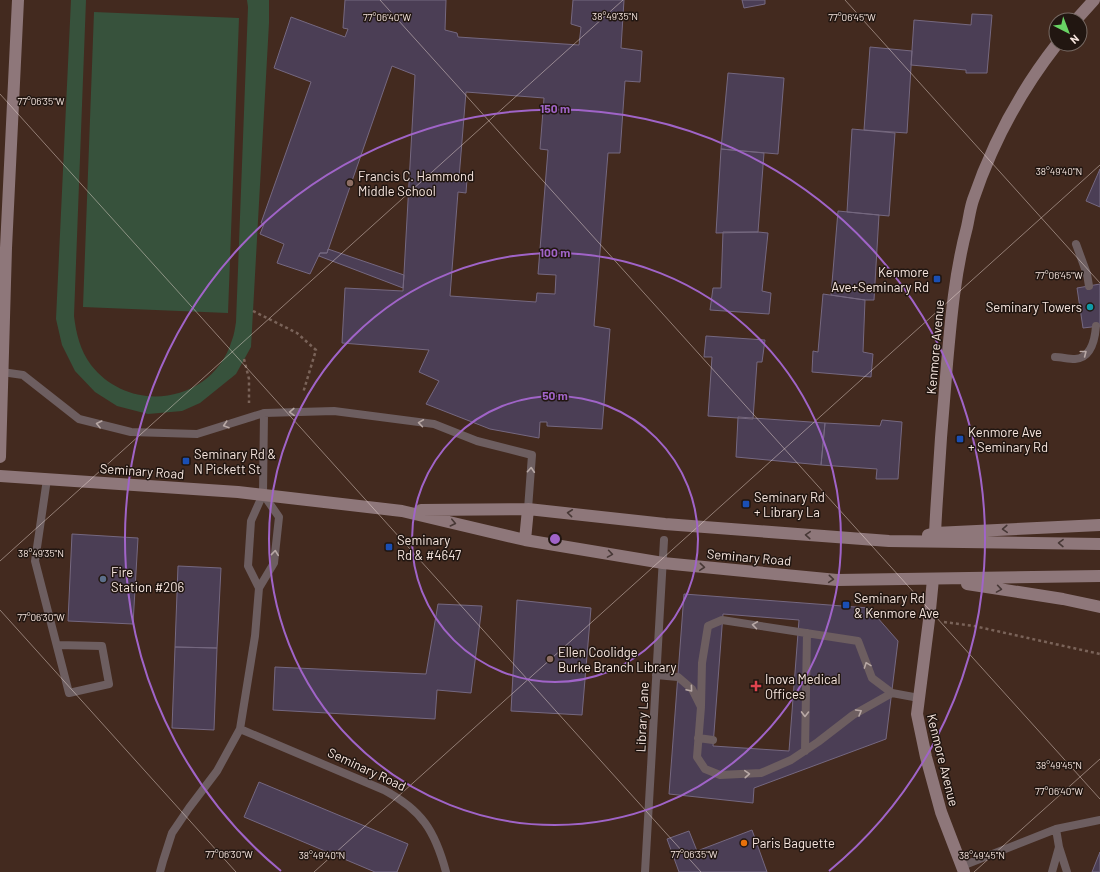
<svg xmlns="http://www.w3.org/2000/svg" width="1100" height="872" font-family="Barlow,sans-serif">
	<rect width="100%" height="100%" fill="#432a1f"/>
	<path fill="#37523c" d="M71 0H86L74 316C76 333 80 350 91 365 131 416 213 403 232 340 234 335 235 328 236 322L248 7 247 0H269V23L251 347 236 374 200 403 182 411 148 414 117 406 95 392 75 371 62 345 56 319Z
		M94 12 239 18 228 313 83 307Z"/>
	<path fill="#4b3e55" stroke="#756880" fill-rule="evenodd" d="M345 0H446L445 30 457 33 458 37 579 45 581 27 571 24 573 0H624L621 48 642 51 640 82 625 81 620 153H608L594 326 610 329 602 429 547 426V422H540L539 438 490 429 426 404 439 381 419 372 429 350 342 343 345 288 403 291 415 75 392 66 327 253H320L310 274 277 263 284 244 260 234 264 224 261 223 311 82 274 68 291 17 345 37 348 29 343 28ZM466 92 544 98 540 149 548 150 538 274 556 275 555 294 537 293 536 302 450 296 458 192 466 193 467 179 459 178Z
		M742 0H765V4L744 8Z
		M972 14 992 15 987 73H966V70L911 65 914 20 971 25Z
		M870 47 912 51 907 133 864 130Z
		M728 73 784 78 778 154 721 149Z
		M852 129 895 133 889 216 847 212Z
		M721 149 764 153 758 232 716 233Z
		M1100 169V207L1086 201Z
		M838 211 879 215 874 300H865L831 295Z
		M723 232H758L768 233 762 291 771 293 769 314 710 310 713 288H721Z
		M328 249 404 275 403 288 319 256 320 253H327Z
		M1100 284V326L1083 328 1077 288Z
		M823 294 865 300 863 352 873 354 871 377 812 372 813 351 818 352Z
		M706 336 765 340 762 362H757L753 419 708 416 712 357H704Z
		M738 417 825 423 821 465 736 457Z
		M882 420 902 422 898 479H876L877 469 821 465 825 423 880 426Z
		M72 534 138 538 133 624 68 621Z
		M178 566 221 568 217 648 175 647Z
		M684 594 869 608 898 641 886 739 754 788 753 803 669 794Z
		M517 600 591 608 582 715 511 711Z
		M438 604 482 606 471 693 437 690 435 719 273 710 275 667 426 674Z
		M723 614 799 620 789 751 713 746Z
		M175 647 217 648 214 730 172 728Z
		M259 782 408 844 397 872H375L244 817Z
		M752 830 767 872H679L667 839 689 831 697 851Z
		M1100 852V872H1092Z"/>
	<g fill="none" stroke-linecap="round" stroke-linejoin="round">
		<path stroke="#7a6359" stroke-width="2.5" stroke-dasharray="3 3" stroke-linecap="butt" d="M253 311 297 333 316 350 303 393
			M244 359 249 379V403
			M944 622 974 626 1100 654"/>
		<path stroke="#6d5e60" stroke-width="8" d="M1076 244 1087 274 1089 286
			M1055 357C1061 357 1068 359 1075 359 1091 358 1095 339 1096 326
			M2 372 23 375 79 419 131 432 197 434 264 413 334 411 434 424 477 441 532 455 528 509
			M47 479 35 561 69 693 109 684 102 646 57 645
			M259 588 248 566 251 521 263 494 264 413
			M656 675 678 677 692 689 701 707 697 757 705 769 720 775 761 773 791 760 818 742 853 715 892 693
			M701 706 702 663 708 626 722 620 858 641 872 678 892 693 919 698
			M240 729 384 790C422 810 435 831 446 872
			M698 738 713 740
			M805 751 807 633
			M1059 847 1067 872
			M962 866 1056 829
			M160 872 163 861 172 833 189 808 217 771 240 729 255 636 259 588 274 563 279 517 263 494
			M645 872 664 540
			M1052 872 1059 847 1056 829 1100 820"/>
		<path stroke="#8e777a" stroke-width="12" d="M1076 20 1094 0
			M0 457 6 248 18 0
			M0 476 238 492 402 511 525 540 663 563 837 580 1100 576
			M421 510 528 509 665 524 889 541 1100 544
			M935 533C938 476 942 420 947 364 951 318 955 272 967 227 969 218 970 209 973 200 992 144 1021 90 1057 44
			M928 535 935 533 1100 525
			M525 540 528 509
			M933 579 929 620 917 714 926 757 941 812 964 872
			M967 584 1063 599 1100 607"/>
	</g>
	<defs><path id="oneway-chevron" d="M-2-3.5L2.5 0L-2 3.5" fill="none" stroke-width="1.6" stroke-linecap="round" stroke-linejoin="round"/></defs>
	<g stroke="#b8a8a5">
		<use href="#oneway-chevron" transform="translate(1084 353) rotate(-38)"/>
		<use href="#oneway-chevron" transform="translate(292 412) rotate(178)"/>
		<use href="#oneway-chevron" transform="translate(421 423) rotate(-172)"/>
		<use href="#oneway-chevron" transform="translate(99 424) rotate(-166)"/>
		<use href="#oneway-chevron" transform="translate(226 425) rotate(162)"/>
		<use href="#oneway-chevron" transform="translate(531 470) rotate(-86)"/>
		<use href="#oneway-chevron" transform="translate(275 553) rotate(-84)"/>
		<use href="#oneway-chevron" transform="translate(755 625) rotate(-172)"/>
		<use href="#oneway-chevron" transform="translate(867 665) rotate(-110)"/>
		<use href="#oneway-chevron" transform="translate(690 689) rotate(50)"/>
		<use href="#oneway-chevron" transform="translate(859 712) rotate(-30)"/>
		<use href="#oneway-chevron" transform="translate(805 714) rotate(91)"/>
		<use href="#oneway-chevron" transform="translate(747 774) rotate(-4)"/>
	</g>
	<g stroke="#473836">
		<use href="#oneway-chevron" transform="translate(570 513) rotate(-174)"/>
		<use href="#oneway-chevron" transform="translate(453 523) rotate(13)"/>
		<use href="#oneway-chevron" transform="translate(1005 529) rotate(177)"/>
		<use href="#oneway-chevron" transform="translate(808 535) rotate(-176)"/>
		<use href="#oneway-chevron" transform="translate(1061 543) rotate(-179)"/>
		<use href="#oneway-chevron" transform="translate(610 554) rotate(9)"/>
		<use href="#oneway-chevron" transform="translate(702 567) rotate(5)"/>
		<use href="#oneway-chevron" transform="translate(831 579) rotate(5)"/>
		<use href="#oneway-chevron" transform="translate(999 589) rotate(9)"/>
	</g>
	<path fill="none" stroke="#f6e5de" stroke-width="1" stroke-opacity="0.45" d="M380 0 1100 799M845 0 1100 283M0 94 701 872M0 561 623 0M0 610 236 872M314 872 1100 165M974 872 1100 759"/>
	<g fill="none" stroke="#a064c8" stroke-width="2">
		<circle cx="555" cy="539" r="143"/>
		<circle cx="555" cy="539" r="286"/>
		<path d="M281 871A430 430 0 1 1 829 871"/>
	</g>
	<g fill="#8d6e63" stroke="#211611" stroke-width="1.5">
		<circle cx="350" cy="183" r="4"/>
		<circle cx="550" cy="659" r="4"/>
	</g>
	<g fill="#1a4fb4" stroke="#211611" stroke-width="1.5">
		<rect x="933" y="275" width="8" height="8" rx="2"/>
		<rect x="956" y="435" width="8" height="8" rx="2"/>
		<rect x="182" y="457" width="8" height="8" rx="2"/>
		<rect x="742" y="500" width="8" height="8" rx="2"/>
		<rect x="385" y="543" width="8" height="8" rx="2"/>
		<rect x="842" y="601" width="8" height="8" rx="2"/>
	</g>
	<circle fill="#0f9aa8" stroke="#211611" stroke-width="1.5" cx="1090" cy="307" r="4"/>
	<circle fill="#5c6f8a" stroke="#211611" stroke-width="1.5" cx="103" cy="579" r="4"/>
	<path fill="#e0444e" stroke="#211611" stroke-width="1.5" d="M754 680h4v4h4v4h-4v4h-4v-4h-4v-4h4z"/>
	<circle fill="#e8710a" stroke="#211611" stroke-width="1.5" cx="744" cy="843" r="4"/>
	<g text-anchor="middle" stroke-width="3" stroke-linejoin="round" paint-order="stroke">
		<g font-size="13" fill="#f6e5de" stroke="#211611" text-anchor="start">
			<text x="358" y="181">Francis C. Hammond<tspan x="358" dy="15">Middle School</tspan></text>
			<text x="929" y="277" text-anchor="end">Kenmore<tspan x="929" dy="15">Ave+Seminary Rd</tspan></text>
			<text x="1082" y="312" text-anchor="end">Seminary Towers</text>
			<text x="968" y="437">Kenmore Ave<tspan x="968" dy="15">+ Seminary Rd</tspan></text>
			<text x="194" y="459">Seminary Rd &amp;<tspan x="194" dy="15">N Pickett St</tspan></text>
			<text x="754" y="502">Seminary Rd<tspan x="754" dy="15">+ Library La</tspan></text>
			<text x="397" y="545">Seminary<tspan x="397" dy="15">Rd &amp; #4647</tspan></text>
			<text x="111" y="577">Fire<tspan x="111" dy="15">Station #206</tspan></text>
			<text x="854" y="603">Seminary Rd<tspan x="854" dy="15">&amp; Kenmore Ave</tspan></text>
			<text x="558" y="657">Ellen Coolidge<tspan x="558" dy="15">Burke Branch Library</tspan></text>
			<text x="765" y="684">Inova Medical<tspan x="765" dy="15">Offices</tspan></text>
			<text x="752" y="848">Paris Baguette</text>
		</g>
		<g font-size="13" fill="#f6e5de" stroke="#211611">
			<text transform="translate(935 347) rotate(-85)" y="5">Kenmore Avenue</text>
			<text transform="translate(142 471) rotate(4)" y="5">Seminary Road</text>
			<text transform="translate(749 557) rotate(5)" y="5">Seminary Road</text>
			<text transform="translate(642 717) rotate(-87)" y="5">Library Lane</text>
			<text transform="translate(943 760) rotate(76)" y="5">Kenmore Avenue</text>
			<text transform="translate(367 769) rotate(25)" y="5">Seminary Road</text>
		</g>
	</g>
	<g font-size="10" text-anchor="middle" fill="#f6e5de" stroke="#211611" stroke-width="3" stroke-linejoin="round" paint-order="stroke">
		<text x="615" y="20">38°49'35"N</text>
		<text x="387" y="21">77°06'40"W</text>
		<text x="852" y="21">77°06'45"W</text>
		<text x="41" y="105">77°06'35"W</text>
		<text x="1059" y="175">38°49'40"N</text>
		<text x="1059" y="279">77°06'45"W</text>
		<text x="41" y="557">38°49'35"N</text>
		<text x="41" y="621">77°06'30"W</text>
		<text x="1059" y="769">38°49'45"N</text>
		<text x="1059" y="795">77°06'40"W</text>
		<text x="229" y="858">77°06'30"W</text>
		<text x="694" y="858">77°06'35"W</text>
		<text x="322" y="859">38°49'40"N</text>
		<text x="982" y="859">38°49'45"N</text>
	</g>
	<circle cx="555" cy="539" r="6" fill="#a064c8" stroke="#211611" stroke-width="2"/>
	<g font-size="12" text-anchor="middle" font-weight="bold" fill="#a064c8" stroke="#211611" stroke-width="3" stroke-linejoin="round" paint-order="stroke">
		<text x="555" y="113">150 m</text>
		<text x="555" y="257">100 m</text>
		<text x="555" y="400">50 m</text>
	</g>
	<g transform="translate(1068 32) rotate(138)"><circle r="19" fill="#211611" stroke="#766963"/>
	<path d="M0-3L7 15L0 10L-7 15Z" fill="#69d464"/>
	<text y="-6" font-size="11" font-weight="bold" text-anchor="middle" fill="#f6e5de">N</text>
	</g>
</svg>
